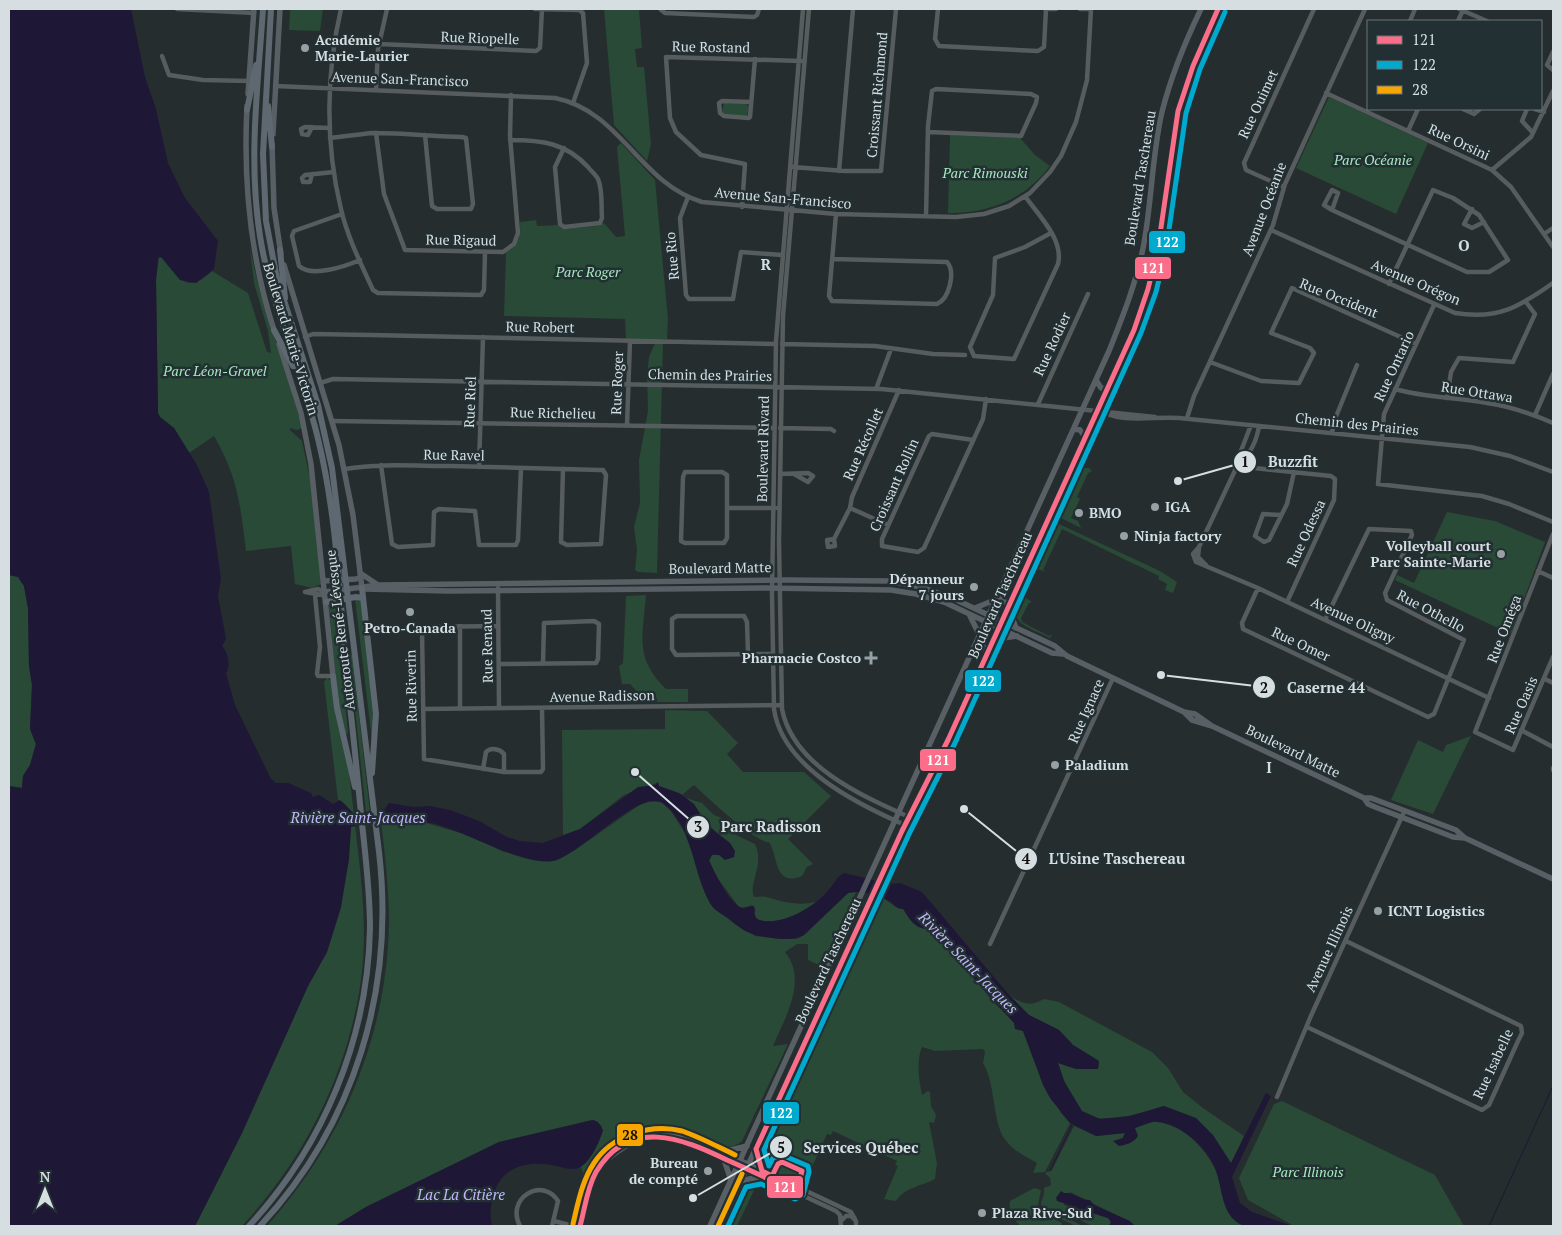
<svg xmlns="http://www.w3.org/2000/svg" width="1562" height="1235" font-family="'PT Serif',serif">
	<rect width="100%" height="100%" fill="#262d2f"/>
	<path fill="#284a36" d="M290 9H323L320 31 289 30Z
		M604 9H639L642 48 635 49 637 67H644L651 144 647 161 614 125Z
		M1329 97 1428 143 1396 214 1296 168Z
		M724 103 746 104 749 107 747 116 724 114 722 112Z
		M950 135 1020 138 1035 155 1050 166C1025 199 989 214 948 213Z
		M621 143 655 180 668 319 667 339H626L625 319 504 316 506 253C518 245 521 237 520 222L536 220 537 226 558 225 563 229 596 226 604 223 616 237 625 236 617 147Z
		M249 242C260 306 287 365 302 428L297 430 290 428V430L302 441 312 488 321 584 312 588 295 584 291 546 246 551C240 503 238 478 214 436L189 453 174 428 159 417 158 413 156 280 159 257 163 258C179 279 187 295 212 271L248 293 267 352 271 353 268 331 254 283Z
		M655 343H663L657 573 638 572 635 570 637 550 634 527 640 503 639 460 648 411 647 375 649 357Z
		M1082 468H1089L1092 471 1088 473 1077 497 1080 499 1071 518 1078 521 1081 528 1059 517 1057 510 1073 474Z
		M1447 512 1495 521 1545 542 1511 634 1395 580 1397 575 1414 583Z
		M1053 524H1059L1160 571 1177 582 1173 593 1165 590 1167 584 1158 579 1159 576 1062 529 1043 570 1046 572 1031 567 1049 527Z
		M9 575 18 577 24 586 28 608 29 666 32 685 30 729 36 744 30 765 23 776 22 788 9 786Z
		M1024 587 1026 598 1032 602 1029 603 1021 618 1022 622 1049 636 1052 634 1050 638C1018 622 1007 624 1024 587Z
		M646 595C643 636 634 658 666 689H688V702H647L630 684H622L619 666 623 663 626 596Z
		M355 599 361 601 374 720 372 740Z
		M335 602 348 733 346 734 338 702 329 609V604Z
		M349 654 352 655 370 812H366Z
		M327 678 331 681 349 773 354 814 344 803 338 800 324 682Z
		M665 710 707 711 738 743 727 754 743 772H804L831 796 788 839 813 864 807 867 802 876C774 888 778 855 769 842 755 843 706 796 694 785L682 795 659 786 657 783 624 795 580 829 563 835 562 730 665 729Z
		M1471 736 1433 814 1391 800 1418 740 1443 752 1446 745Z
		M686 798 702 803 714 815 724 819 736 835 755 844C765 865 748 883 754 897 758 897 762 896 766 897 784 902 797 906 816 902 801 913 775 927 757 919L754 913 756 910 752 905 744 908 739 907 716 876 708 858 712 855H719L726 840C708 829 702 811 686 798Z
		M645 801 661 802 670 810 685 833 710 904 755 936 781 939H797L804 935 848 893 856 892 823 967 808 960V944H797L785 952C808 980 785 1018 773 1046L788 1044 742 1141C724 1157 700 1135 681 1130 653 1123 618 1132 600 1156 595 1164 592 1173 589 1181L585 1179 581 1167 601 1136 602 1126 592 1120 499 1142 366 1207 335 1226H267C342 1142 387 1036 389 923 389 889 385 855 381 821L409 824 413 822 426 823 468 835 504 852 555 861 575 850Z
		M355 825C361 876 368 929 361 980 348 1073 305 1158 242 1226H195L242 1133 308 986 327 952 341 907 351 827Z
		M878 896C887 898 894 909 903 909 910 919 914 929 929 929L974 977 992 1001 1023 1031 1035 1062 1061 1113 1070 1123 1045 1172 1033 1173 1037 1163C1027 1157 1015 1152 1008 1143 991 1126 997 1086 983 1063L985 1052 983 1049 935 1051 922 1047C916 1061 919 1080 922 1095L928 1091 930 1092 931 1106 936 1115 934 1123 929 1122 937 1163 935 1179C922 1186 905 1187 896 1201L884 1199 898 1166 895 1165 897 1161 833 1131 831 1135 827 1134 812 1167 784 1153 776 1158 769 1169 763 1165 761 1154 763 1147Z
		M1010 996C1024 1004 1029 1007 1044 999L1059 1002 1152 1052 1168 1068 1183 1092 1203 1108 1244 1136 1231 1164 1164 1106C1143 1112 1100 1128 1082 1111 1072 1102 1062 1076 1058 1063L1076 1069H1098L1099 1061 1073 1045 1059 1030 1029 1015Z
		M1282 1101 1435 1175 1464 1226H1294L1248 1200 1239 1178 1274 1104Z
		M1155 1121C1161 1122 1168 1123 1174 1125 1189 1133 1207 1152 1214 1167 1224 1186 1221 1217 1245 1226H1134V1224L1070 1192 1064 1205 1108 1218 1111 1222 1109 1226H1092L1072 1216 1049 1209 1083 1226H1076L1043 1211 1041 1203 1044 1194V1188L1051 1185 1050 1178 1045 1173 1052 1170 1074 1126 1096 1136 1125 1133 1119 1146 1135 1128Z
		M782 1165 798 1171 800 1177 797 1182 793 1183 780 1177 778 1172Z
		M754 1179 758 1182 737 1226H726L743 1189Z
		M1034 1188 1041 1190 1038 1205 1041 1212 1062 1223 1061 1226H1021C1014 1221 1008 1210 1010 1201Z"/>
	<path fill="#1f1736" d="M9 9H131L145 77 156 109 168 163 185 198 218 241 214 269 196 283 180 280 161 257 158 258 156 280 158 413 160 417 174 428 197 465 209 492 221 579 218 596 226 639 222 646C228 652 231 666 226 673L235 705 271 779 276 783H288L311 793 313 797 319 795 333 804 340 800 354 814 385 809 389 803 413 807 430 806 450 810 479 821 507 837 520 841 543 843 580 829 638 787 655 785 658 782 659 786 679 793 694 804 707 825 730 843 735 851 734 857 725 860 719 855H712L709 861C716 874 728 902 742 908L754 906 755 917 759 920C782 926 811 909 826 893 833 886 836 877 844 873L890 884 900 883 922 892 1010 996 1029 1015 1059 1030 1073 1045 1099 1061 1098 1069H1076L1058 1063 1064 1081 1082 1111 1100 1119 1130 1116 1164 1106 1196 1118 1213 1135 1231 1163 1266 1093 1271 1096 1232 1177 1240 1203 1252 1212 1292 1226C1280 1226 1252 1230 1242 1225 1220 1215 1223 1187 1215 1168 1206 1146 1180 1124 1157 1122 1150 1121 1142 1126 1135 1128L1138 1136C1134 1142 1127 1145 1119 1146L1113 1141 1123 1138 1125 1133 1096 1136 1070 1123 1050 1098 1043 1085 1023 1031 1015 1029 1014 1023 929 929C914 929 910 919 903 909 896 909 895 904 889 901 879 895 859 890 848 893L804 935C792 941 779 939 766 937 750 935 742 930 730 920 724 915 713 910 710 903 692 872 694 828 664 804 641 786 580 856 553 861 515 868 434 809 409 824L381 821 351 827 349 859 341 907 327 952 308 986 242 1133 195 1226H9V786L22 788 23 776 30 765 36 744 30 729 32 685 29 666 28 608 24 586 18 577 9 575Z
		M593 1120 598 1122 603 1130C600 1141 590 1164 578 1168 569 1171 560 1166 551 1165 529 1161 505 1166 496 1188 491 1201 489 1213 492 1226H335L366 1207 499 1142Z
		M1061 1191 1064 1193C1074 1192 1080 1200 1090 1200L1094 1205 1130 1221 1134 1226H1109L1111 1222 1108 1218 1057 1201 1056 1198Z"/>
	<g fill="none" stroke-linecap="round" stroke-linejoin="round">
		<path stroke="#1f1736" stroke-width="1" d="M1050 1171 1072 1125
			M1489 1226 1553 1086"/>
		<path stroke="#575c5e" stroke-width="4.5" d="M177 9 254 13
			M341 9C326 73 325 144 341 209 347 236 361 264 373 290L378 293 481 295 484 290 485 253
			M535 9 579 10 583 13 587 63 573 103
			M660 9 665 13 754 17 757 15 759 9
			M803 9 776 341 772 593 774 709C782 767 857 804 905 825
			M809 9 783 316 779 541 782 709C793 766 862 796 909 817
			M938 9 935 39 939 46 1038 51 1044 47 1046 9
			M1045 9H1056
			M1080 9H1091
			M1459 9 1487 21
			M1410 21 1415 9
			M1458 21 1463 10
			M379 44 536 51 540 48 542 9
			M1553 52 1547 65 1553 70
			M162 56 169 75 203 80 249 81
			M275 86 555 98C621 111 639 183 702 202L836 214 956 217 984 214 1009 206 1030 193 1050 172 1061 156 1076 122 1087 80 1091 9
			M376 90 378 49 387 9
			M1326 93 1492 170 1511 187 1553 247
			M751 102 722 101 719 103 720 113 724 116 749 118 750 117 755 59
			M1463 109 1474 114 1480 109
			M1527 109 1522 121 1533 133
			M1535 109 1544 112
			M312 127 308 135 302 134 301 129 305 127 329 128
			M1408 131 1418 109
			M376 133 384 194 405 250 503 252 514 244 518 233 510 136 511 95
			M330 138C344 137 358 134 373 133 402 133 432 136 462 137L466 138 473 204 471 209H437L432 206 425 135
			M510 140C542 140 566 143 588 167 591 171 596 175 598 179 603 190 601 207 602 218L600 223 564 227 560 224 555 167 564 148
			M793 167 845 171H881L896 9
			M1492 170 1531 137 1553 91
			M839 171 853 9
			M312 174 310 182H303L302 178 305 175 334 172
			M1284 187 1246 170 1244 163 1314 9
			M1025 196C1038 215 1064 239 1058 264L1014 359 974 356 970 347 993 295 995 258 1025 247 1051 233
			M688 197 680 218 686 295 689 299H733L741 252 782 255
			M742 207 745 164 701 155 676 132 670 118 666 57 801 61
			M1472 209 1464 224 1472 228 1484 222
			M1332 210 1338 193 1332 190 1324 205 1332 210 1467 272H1489L1508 260 1479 215 1453 198 1433 190 1389 284
			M342 214 294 231 292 236 299 266C312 278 346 266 360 260
			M926 216 928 126 932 91 936 89 1031 94 1037 97 1036 103 1021 136 928 132
			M1271 230 1455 313C1498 320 1519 307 1553 283
			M1544 234 1553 228
			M833 259 947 262C956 272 949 299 937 304L832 301 829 296 836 214
			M1434 305 1384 414 1378 484 1482 496 1509 504 1553 522
			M305 337 313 334 371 335 776 344
			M782 344 875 346 933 354 965 355
			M1210 362 1261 381 1299 383 1314 353 1310 348 1271 333 1292 288 1416 344
			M320 383 333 379 881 389 1155 417
			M876 389 891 349
			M1395 389C1425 398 1456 397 1487 403 1509 406 1532 414 1553 423
			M1447 398 1451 372 1459 358 1513 362 1535 314 1526 302
			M1038 404 1088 294
			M1099 410C1122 424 1154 416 1179 418L1470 447 1510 456 1553 472
			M1535 415 1553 374
			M1187 418 1194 396 1273 225 1285 184 1365 9
			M333 421 774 428
			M627 425 630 341
			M780 428 831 429 834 431
			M1332 433 1335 419 1357 365
			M973 440 932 434 929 436 882 539V546L918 552 924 548 983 419 986 399
			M1239 462 1254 468 1331 476 1335 479 1334 500 1287 602
			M1239 462C1251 455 1257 439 1259 426
			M381 465 392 544 398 547 433 545 434 512 439 509 475 511 479 545H516L518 540 521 468
			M479 467 483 337
			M345 469C380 463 416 466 451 466 501 467 550 469 600 470H603L606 475 601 544 567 545 561 542 563 469
			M685 472H722L727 475V538L724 543H685L681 541 683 477Z
			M780 474 808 473 813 476 808 482 794 474
			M727 508H776
			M850 508 888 525
			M1281 515 1263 514 1255 536 1264 542 1269 540 1287 504 1294 472
			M1553 534 1475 732 1513 750 1553 657
			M834 539 827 540 828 547 835 546 834 539 850 508 852 497 899 390
			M1199 547 1193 554 1196 562 1258 588 1489 698
			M1206 565 1198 557 1199 547 1239 462V456L1251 425
			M1538 571 1553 578
			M498 588 499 708
			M1258 588 1242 623 1243 629 1428 717 1434 714 1464 640 1387 600 1385 593 1412 535 1411 531 1369 529 1325 620
			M318 589 325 592 322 595 305 592Z
			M315 595 320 647 317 674 318 676H333
			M460 626V709
			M498 626 426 627 422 629 424 759 504 772H541L543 769 542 708
			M748 654 747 622 744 616H677L672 619V649L676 655 773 654
			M499 664 596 663 598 659 599 624 594 621 544 623 543 664
			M1545 679 1553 683
			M423 709 782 705
			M1521 730 1553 747
			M1553 768V770
			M483 769 486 752C491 747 500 749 504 754V772
			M990 944 1113 678
			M1307 1027 1482 1110 1489 1105 1518 1041 1522 1033 1521 1026 1346 941
			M1277 1097 1310 1018 1404 812
			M602 1164C626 1145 645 1130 677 1137L836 1211 840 1215 841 1226
			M554 1221 573 1226
			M841 1221 846 1216H851L856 1221V1226
			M520 1226C505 1198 543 1176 558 1201L552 1226
			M580 1226C586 1204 591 1177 604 1158 608 1152 615 1147 621 1143 648 1124 676 1130 704 1143L851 1212 855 1219"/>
		<path stroke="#586066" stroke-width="5.5" d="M248 94 254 9
			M247 106C243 184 250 258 275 333
			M273 134 280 9
			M272 144 274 208 281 254
			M284 265 339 445 353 515 362 588
			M279 344 301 413 311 464 333 676
			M1096 380 1101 388 1108 389
			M1074 429 1080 430 1085 437
			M360 573 378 585
			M324 581 356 579 361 577
			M364 589 448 591 766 588 891 590 916 594 944 602 1052 653 1063 654
			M325 592 378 585 788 580 890 581 921 587 950 597 1055 646 1067 656 1184 712 1195 714 1212 726
			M999 594 1004 602 1010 603
			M1008 606 1016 628
			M975 608 997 599
			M970 616 980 636
			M976 644 983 645 987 653
			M991 645 1003 638 1017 636
			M1184 712 1192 720 1212 726 1364 798 1368 804 1375 807 1453 837 1465 838
			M1364 798H1371L1456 830 1465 838 1553 879
			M756 1149 762 1171
			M723 1152 747 1146
			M723 1157 731 1180
			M741 1181 762 1176
			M710 1226 1109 351C1123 316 1137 281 1144 243 1152 199 1152 155 1162 112 1171 76 1185 42 1201 9
			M720 1226 902 831 948 740 1134 330C1149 294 1158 258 1163 220 1168 189 1169 157 1175 126 1183 85 1201 47 1218 9"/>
		<path stroke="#5e6870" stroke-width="6" d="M268 106 272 147
			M247 110 256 65
			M280 250 285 298
			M274 330 293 366
			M362 588 376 714 372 773
			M326 602 356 597 363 598
			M333 676 337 708 355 787
			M249 1226C324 1145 368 1038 370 928 370 890 365 852 361 814 357 772 353 730 348 688 340 607 338 523 319 443 303 373 271 307 260 236 248 161 258 84 263 9
			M260 1226C355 1124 395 989 379 852L332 468 318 405 277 279 266 221 263 154 271 9"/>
		<defs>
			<path id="bus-1" d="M580 1226C585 1208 587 1188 596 1172 629 1117 682 1138 727 1160 750 1170 773 1181 796 1192L802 1171 782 1162 778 1164 772 1176 762 1171 756 1149 902 831 948 740 1134 330 1148 289 1158 248 1178 111 1193 66 1218 9"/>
			<path id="bus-2" d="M728 1226 746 1187 761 1184 795 1199 803 1195 809 1172 808 1166 782 1155 773 1158 769 1166 764 1150 909 834 955 743 1141 333 1156 292 1166 250 1186 113 1200 69 1225 12"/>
			<path id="bus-3" d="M573 1224C578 1203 582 1181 594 1163 612 1135 651 1123 682 1131 700 1137 718 1147 735 1155
				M718 1226 742 1174"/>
		</defs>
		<use href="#bus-1" stroke="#222f33" stroke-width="9"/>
		<use href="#bus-2" stroke="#222f33" stroke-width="9"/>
		<use href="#bus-3" stroke="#222f33" stroke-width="9"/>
		<use href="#bus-1" stroke="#fb6d88" stroke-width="5"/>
		<use href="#bus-2" stroke="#00a9ce" stroke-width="5"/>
		<use href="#bus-3" stroke="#f7a600" stroke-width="5"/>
	</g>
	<g fill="#98a0a3" stroke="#222f33" stroke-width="2">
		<circle cx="305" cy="48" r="5"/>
		<circle cx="1155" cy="507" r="5"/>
		<circle cx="1079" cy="513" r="5"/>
		<circle cx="1124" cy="536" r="5"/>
		<circle cx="1501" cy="554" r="5"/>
		<circle cx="974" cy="587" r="5"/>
		<circle cx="410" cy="612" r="5"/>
		<path d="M868.5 650.5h5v5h5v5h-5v5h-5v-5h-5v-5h5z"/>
		<circle cx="1055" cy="765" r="5"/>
		<circle cx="1378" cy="911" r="5"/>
		<circle cx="708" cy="1171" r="5"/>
		<circle cx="982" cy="1213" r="5"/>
	</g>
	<g text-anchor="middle" stroke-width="5" stroke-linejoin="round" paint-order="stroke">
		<g font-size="14" fill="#d6dee1" stroke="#222f33">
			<text transform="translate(480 38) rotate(2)" y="5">Rue Riopelle</text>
			<text transform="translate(711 47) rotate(1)" y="5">Rue Rostand</text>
			<text transform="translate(400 79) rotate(2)" y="5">Avenue San-Francisco</text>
			<text transform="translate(877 95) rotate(-85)" y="5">Croissant Richmond</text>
			<text transform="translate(1258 104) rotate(-65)" y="5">Rue Ouimet</text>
			<text transform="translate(1459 142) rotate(25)" y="5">Rue Orsini</text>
			<text transform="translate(1140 178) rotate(-81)" y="5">Boulevard Taschereau</text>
			<text transform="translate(783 198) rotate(5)" y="5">Avenue San-Francisco</text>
			<text transform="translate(1264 209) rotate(-69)" y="5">Avenue Océanie</text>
			<text transform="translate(461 240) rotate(1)" y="5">Rue Rigaud</text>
			<text transform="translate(672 256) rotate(-95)" y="5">Rue Rio</text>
			<text transform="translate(1416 282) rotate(23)" y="5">Avenue Orégon</text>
			<text transform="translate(1339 298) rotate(22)" y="5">Rue Occident</text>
			<text transform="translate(540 327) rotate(1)" y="5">Rue Robert</text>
			<text transform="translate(291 339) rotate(73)" y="5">Boulevard Marie-Victorin</text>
			<text transform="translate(1052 344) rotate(-65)" y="5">Rue Rodier</text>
			<text transform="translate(1394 366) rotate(-65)" y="5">Rue Ontario</text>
			<text transform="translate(710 375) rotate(1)" y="5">Chemin des Prairies</text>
			<text transform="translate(617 383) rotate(-88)" y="5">Rue Roger</text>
			<text transform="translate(1477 392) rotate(9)" y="5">Rue Ottawa</text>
			<text transform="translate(470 402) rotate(-88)" y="5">Rue Riel</text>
			<text transform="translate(553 413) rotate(1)" y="5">Rue Richelieu</text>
			<text transform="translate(1357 424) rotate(6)" y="5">Chemin des Prairies</text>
			<text transform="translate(863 444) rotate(-66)" y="5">Rue Récollet</text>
			<text transform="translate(763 449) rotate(-89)" y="5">Boulevard Rivard</text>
			<text transform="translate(454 455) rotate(1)" y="5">Rue Ravel</text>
			<text transform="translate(894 485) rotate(-66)" y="5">Croissant Rollin</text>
			<text transform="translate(1306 533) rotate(-65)" y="5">Rue Odessa</text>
			<text transform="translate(720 568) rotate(-1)" y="5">Boulevard Matte</text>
			<text transform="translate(1000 595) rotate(-66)" y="5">Boulevard Taschereau</text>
			<text transform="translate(1431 611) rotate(28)" y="5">Rue Othello</text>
			<text transform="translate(1353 620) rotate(25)" y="5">Avenue Oligny</text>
			<text transform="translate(1504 629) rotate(-69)" y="5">Rue Oméga</text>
			<text transform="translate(340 630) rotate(-97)" y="5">Autoroute René-Lévesque</text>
			<text transform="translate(1301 644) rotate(25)" y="5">Rue Omer</text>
			<text transform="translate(487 646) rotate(-91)" y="5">Rue Renaud</text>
			<text transform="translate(411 686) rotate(-91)" y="5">Rue Riverin</text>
			<text transform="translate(602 696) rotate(-1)" y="5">Avenue Radisson</text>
			<text transform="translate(1521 705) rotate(-66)" y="5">Rue Oasis</text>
			<text transform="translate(1086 711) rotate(-66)" y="5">Rue Ignace</text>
			<text transform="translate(1293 751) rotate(26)" y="5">Boulevard Matte</text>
			<text transform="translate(1329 949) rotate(-65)" y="5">Avenue Illinois</text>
			<text transform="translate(828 961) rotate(-65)" y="5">Boulevard Taschereau</text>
			<text transform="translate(1493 1064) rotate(-65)" y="5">Rue Isabelle</text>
		</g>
		<g font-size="14" font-weight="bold" fill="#d6dee1" stroke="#222f33" text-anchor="start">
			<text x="315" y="45">Académie<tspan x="315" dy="16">Marie-Laurier</tspan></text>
			<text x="1165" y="512">IGA</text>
			<text x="1089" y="518">BMO</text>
			<text x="1134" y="541">Ninja factory</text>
			<text x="1491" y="551" text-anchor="end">Volleyball court<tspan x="1491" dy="16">Parc Sainte-Marie</tspan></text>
			<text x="964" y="584" text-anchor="end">Dépanneur<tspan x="964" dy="16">7 jours</tspan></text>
			<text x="410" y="633" text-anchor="middle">Petro-Canada</text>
			<text x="861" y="663" text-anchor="end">Pharmacie Costco</text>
			<text x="1065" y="770">Paladium</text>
			<text x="1388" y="916">ICNT Logistics</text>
			<text x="698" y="1168" text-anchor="end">Bureau<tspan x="698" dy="16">de compté</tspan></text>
			<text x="992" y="1218">Plaza Rive-Sud</text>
		</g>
		<g font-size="14" font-style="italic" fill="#a5ebbd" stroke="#222f33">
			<text x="1373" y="165">Parc Océanie</text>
			<text x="985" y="178">Parc Rimouski</text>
			<text x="588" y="277">Parc Roger</text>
			<text x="215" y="376">Parc Léon-Gravel</text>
			<text x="1308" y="1177">Parc Illinois</text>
		</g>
		<g font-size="15" font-weight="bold" fill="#d6dee1" stroke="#222f33">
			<text x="1464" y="251">O</text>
			<text x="766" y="270">R</text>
			<text x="1269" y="773">I</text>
		</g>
		<g font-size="15" font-style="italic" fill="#c1b6f9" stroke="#222f33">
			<text x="358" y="823">Rivière Saint-Jacques</text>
			<text transform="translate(968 963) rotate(46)" y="5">Rivière Saint-Jacques</text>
			<text x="461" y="1200">Lac La Citière</text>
		</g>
	</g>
	<path fill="none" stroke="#d6dee1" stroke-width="2" d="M1178 481L1245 462M1161 675L1264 687M635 772L698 827M964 809L1026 859M693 1198L781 1147"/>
	<g fill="#d6dee1" stroke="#222f33" stroke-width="2">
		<circle cx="1178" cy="481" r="5"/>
		<circle cx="1161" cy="675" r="5"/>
		<circle cx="635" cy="772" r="5"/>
		<circle cx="964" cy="809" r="5"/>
		<circle cx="693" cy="1198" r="5"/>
		<circle cx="1245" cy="462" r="12"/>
		<circle cx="1264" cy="687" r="12"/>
		<circle cx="698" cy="827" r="12"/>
		<circle cx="1026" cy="859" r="12"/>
		<circle cx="781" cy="1147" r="12"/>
	</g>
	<g font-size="15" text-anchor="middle" font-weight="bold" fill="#111">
		<text x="1245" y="467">1</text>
		<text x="1264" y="693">2</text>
		<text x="698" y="832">3</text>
		<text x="1026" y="864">4</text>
		<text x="781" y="1153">5</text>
	</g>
	<g font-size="15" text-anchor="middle" font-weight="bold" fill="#d6dee1" stroke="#222f33" stroke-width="5" stroke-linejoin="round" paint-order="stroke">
		<text x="1293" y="467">Buzzfit</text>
		<text x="1326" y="693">Caserne 44</text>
		<text x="771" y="832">Parc Radisson</text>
		<text x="1117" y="864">L'Usine Taschereau</text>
		<text x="861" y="1153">Services Québec</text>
	</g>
	<g stroke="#222f33" stroke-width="2">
		<rect x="1148" y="230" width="38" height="24" rx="5" fill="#00a9ce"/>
		<rect x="1134" y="256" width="38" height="24" rx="5" fill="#fb6d88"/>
		<rect x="964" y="669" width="38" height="24" rx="5" fill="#00a9ce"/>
		<rect x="919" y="748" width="38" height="24" rx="5" fill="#fb6d88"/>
		<rect x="762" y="1101" width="38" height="24" rx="5" fill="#00a9ce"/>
		<rect x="616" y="1123" width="28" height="24" rx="5" fill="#f7a600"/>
		<rect x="766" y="1175" width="38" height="24" rx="5" fill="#fb6d88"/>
	</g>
	<g font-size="14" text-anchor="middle" font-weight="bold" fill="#fff">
		<text x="1167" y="247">122</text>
		<text x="1153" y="273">121</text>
		<text x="983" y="686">122</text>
		<text x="938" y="765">121</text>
		<text x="781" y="1118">122</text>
		<text x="785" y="1192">121</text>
	</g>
	<g font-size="14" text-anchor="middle" font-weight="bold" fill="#111">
		<text x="630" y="1140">28</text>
	</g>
	<rect width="1562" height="1235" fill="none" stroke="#d6dee1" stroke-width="20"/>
	<rect x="1367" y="20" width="175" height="90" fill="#222f33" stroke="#6a7579"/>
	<rect x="1377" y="36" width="25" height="8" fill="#fb6d88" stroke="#6a7579"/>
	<text x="1412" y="45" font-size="15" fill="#d6dee1">121</text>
	<rect x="1377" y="61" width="25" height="8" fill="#00a9ce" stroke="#6a7579"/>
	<text x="1412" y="70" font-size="15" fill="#d6dee1">122</text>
	<rect x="1377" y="86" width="25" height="8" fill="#f7a600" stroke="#6a7579"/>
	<text x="1412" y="95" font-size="15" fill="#d6dee1">28</text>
	<g transform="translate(45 1190)" stroke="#222f33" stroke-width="4" paint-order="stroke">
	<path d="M0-4L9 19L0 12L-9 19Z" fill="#d6dee1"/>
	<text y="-8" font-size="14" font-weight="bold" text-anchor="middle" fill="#d6dee1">N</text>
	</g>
</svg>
